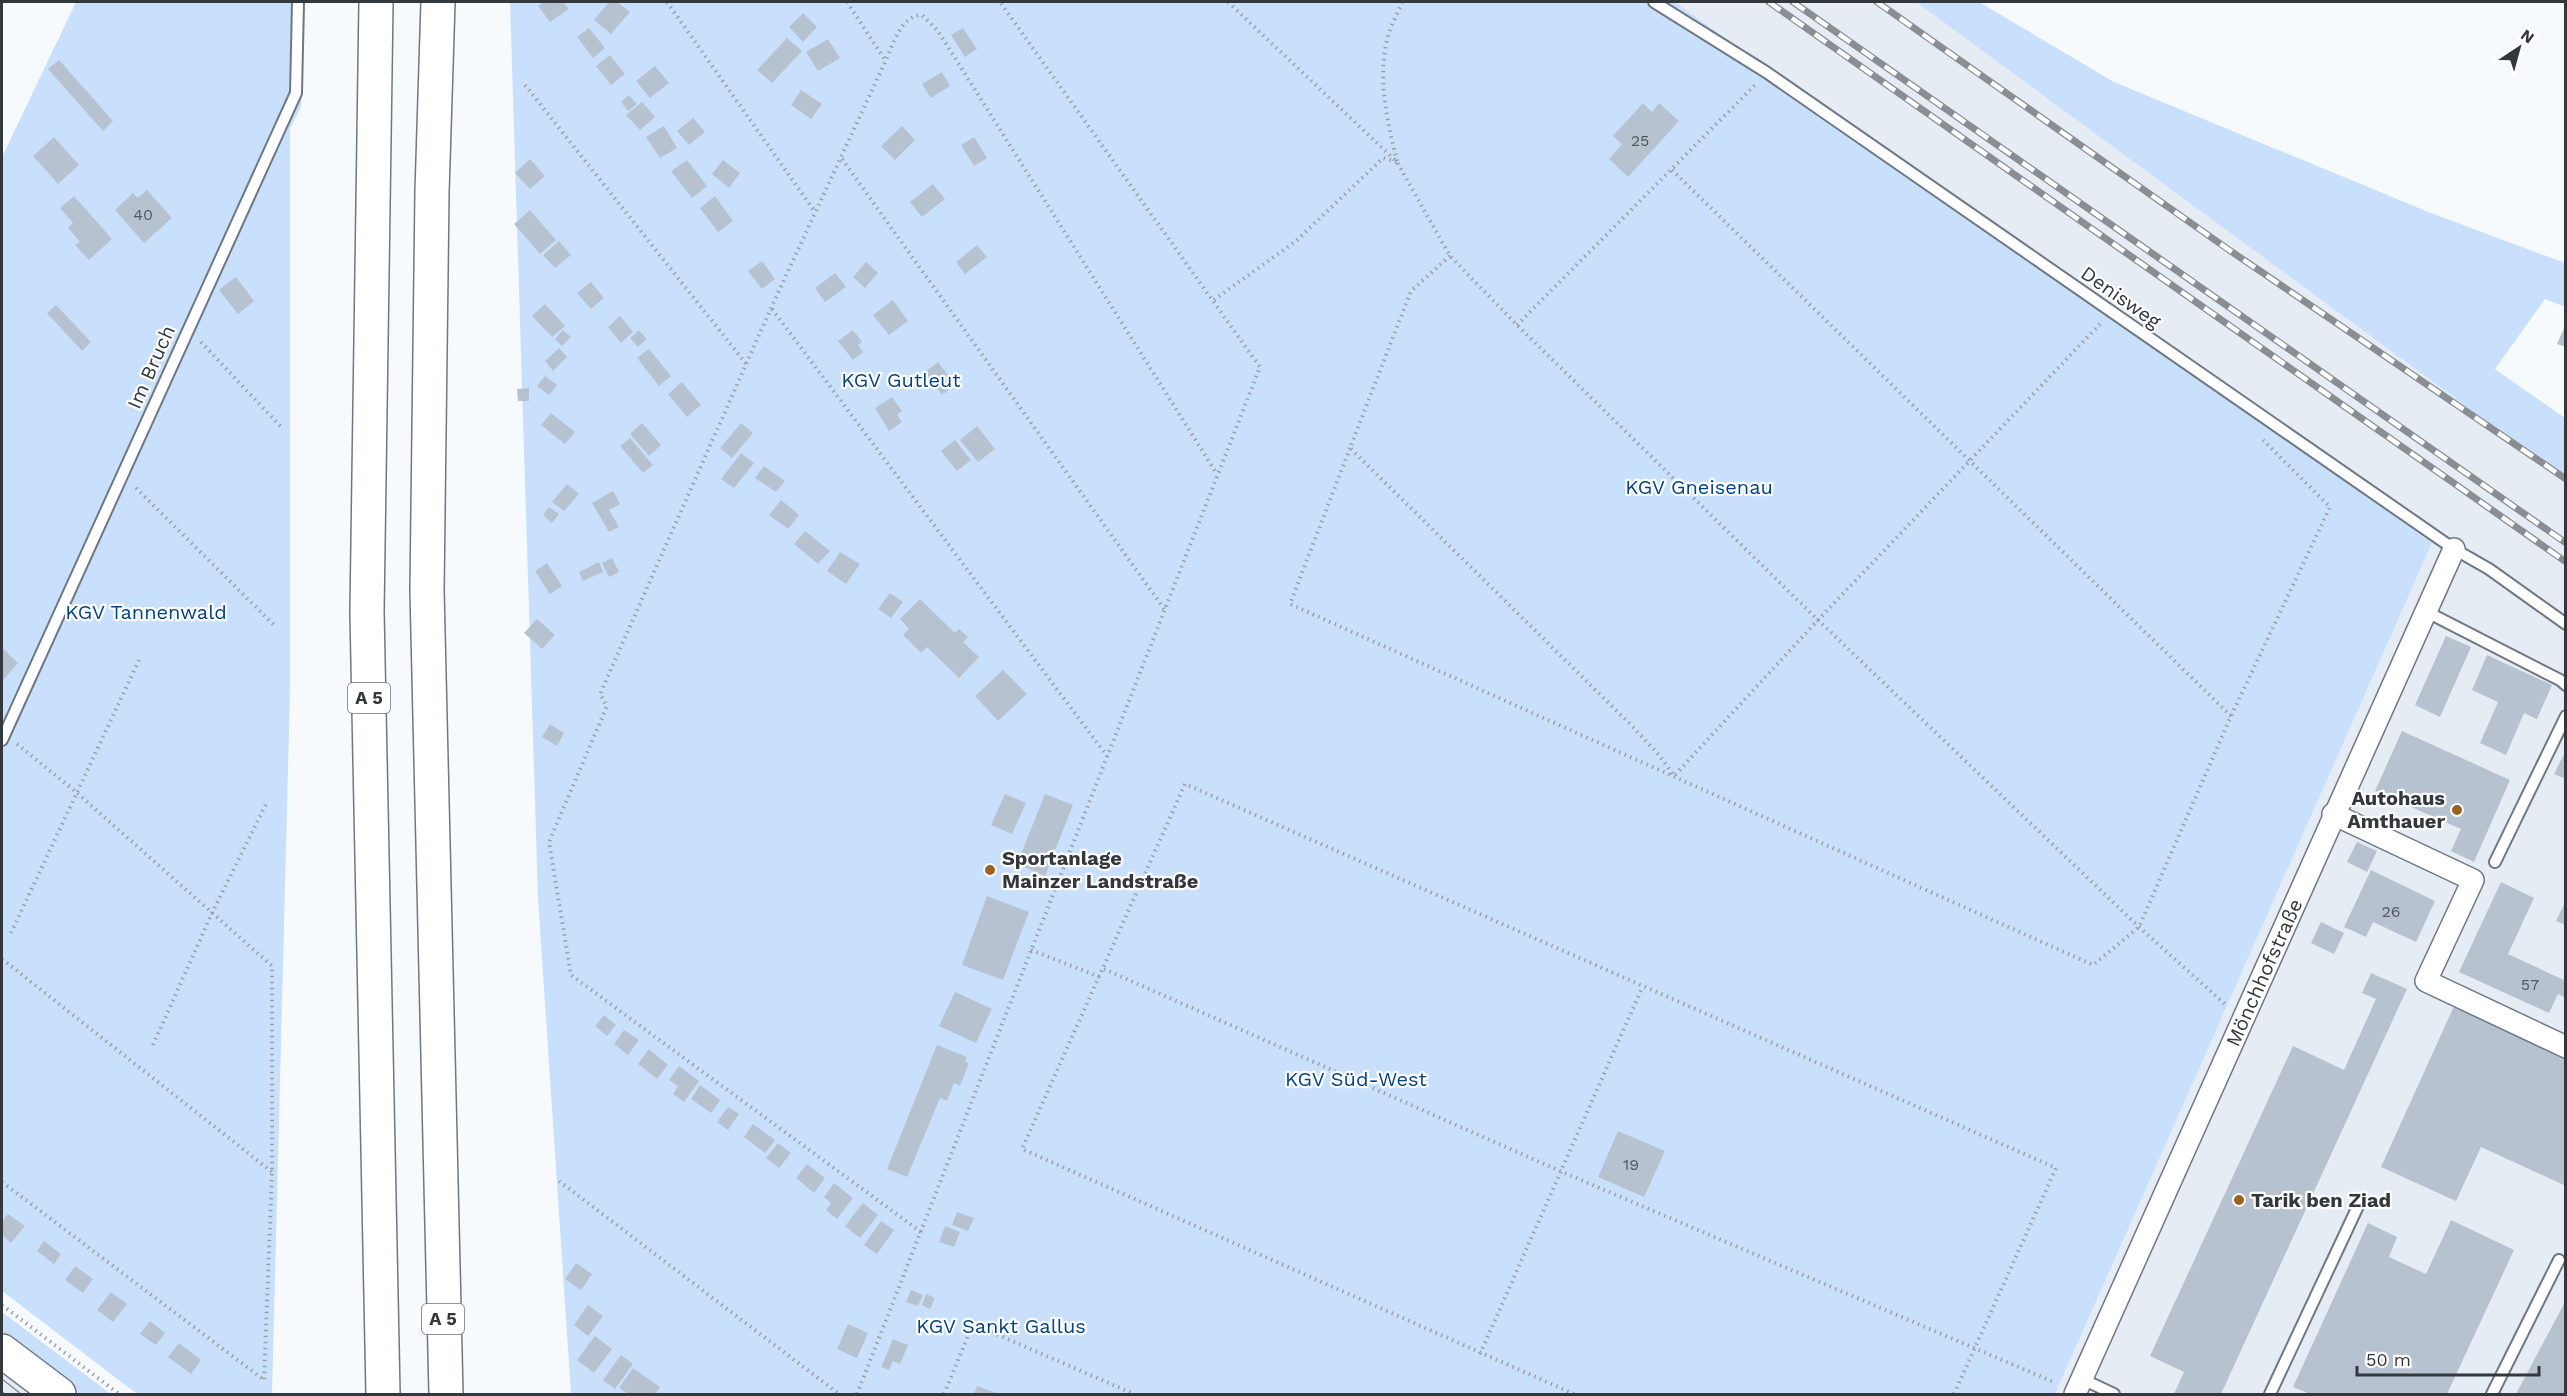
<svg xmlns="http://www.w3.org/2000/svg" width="2567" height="1396" font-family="'Work Sans',sans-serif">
	<rect width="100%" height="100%" fill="#f7fafd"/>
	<path fill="#e5ecf3" d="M1675 2H1916L2565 479V1394H2055L2432 543Z
		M2 1367 37 1394H2Z"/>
	<path fill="#c9e0fd" d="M76 2H305L301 107 290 129V692L272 1394H137L2 1291V157Z
		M510 2H1675L2432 543 2055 1394H571L538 899Z
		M1916 2H1979L2114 82 2426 211 2565 263V307L2545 299 2495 369 2565 418V479Z
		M2 1312 111 1394H80L2 1335Z"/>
	<path fill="#b7c2d0" d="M544 2H563L569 9 550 22 538 6Z
		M609 2H617L630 12 611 34 594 20Z
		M803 13 817 27 803 42 789 27Z
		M589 28 605 48 593 58 577 37Z
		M963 28 977 49 965 57 951 35Z
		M787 38 802 51 772 83 757 70Z
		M828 39 840 58 818 71 806 52Z
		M610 55 625 74 611 85 596 66Z
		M59 60 113 121 103 131 48 69Z
		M655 66 669 83 650 98 636 81Z
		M942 72 950 86 931 98 922 84Z
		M801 90 822 104 811 119 791 105Z
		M629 95 637 104 628 111 621 102Z
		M642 102 655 117 640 130 626 115Z
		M1643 103 1652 112 1659 103 1679 121 1628 177 1609 159 1622 144 1613 136Z
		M693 118 705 132 689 145 677 131Z
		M664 126 677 148 660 158 646 137Z
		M902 126 915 140 895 160 881 146Z
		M54 137 79 165 58 184 33 156Z
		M974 137 987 158 974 166 961 145Z
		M530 159 545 176 530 189 515 173Z
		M687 160 707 186 692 198 671 171Z
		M723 160 740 173 729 188 712 174Z
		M933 184 945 199 922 217 910 202Z
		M147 190 172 218 144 243 115 210 133 193 138 198Z
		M74 196 112 239 89 260 75 245 80 242 68 228 73 223 60 208Z
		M715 196 733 221 718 232 700 208Z
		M530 210 556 240 540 254 514 224Z
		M559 241 571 255 555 268 543 255Z
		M977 245 987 257 965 274 956 262Z
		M762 261 775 279 762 289 748 271Z
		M866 262 878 273 865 288 853 277Z
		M835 273 846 287 825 302 815 288Z
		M236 277 254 301 238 314 219 290Z
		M591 282 604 298 591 309 577 293Z
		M893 300 908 321 889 335 873 315Z
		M545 304 565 326 552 337 532 316Z
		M56 305 91 342 82 351 47 313Z
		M620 316 633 332 621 343 608 327Z
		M2566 324V347L2557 344Z
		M563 330 571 337 562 346 555 339Z
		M639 330 647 339 638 347 630 338Z
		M853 330 862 342 858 345 863 352 853 360 838 341Z
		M559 348 567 357 553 371 545 361Z
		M649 349 671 376 659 386 637 358Z
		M938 362 955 385 942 395 925 372Z
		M545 376 557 385 549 395 537 386Z
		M682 382 701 405 687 417 668 394Z
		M529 388V401H518L517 389Z
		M892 397 902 411 897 415 902 422 889 431 875 408Z
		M551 413 575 432 565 444 541 425Z
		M642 423 661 445 649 456 630 434Z
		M741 423 753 433 732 458 720 448Z
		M977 426 995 449 978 462 960 440Z
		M630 438 653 465 643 473 620 446Z
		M955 440 971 460 957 471 941 451Z
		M741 453 754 463 734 488 721 479Z
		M764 466 785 481 776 492 755 478Z
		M567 484 579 494 564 511 552 502Z
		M613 491 620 504 609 510 619 527 609 532 592 503Z
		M781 500 799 515 788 529 769 515Z
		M549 507 559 514 552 523 543 515Z
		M805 531 830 551 818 564 794 544Z
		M840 552 860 564 846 584 827 571Z
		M612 558 619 572 609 577 602 563Z
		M599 562 603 572 583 581 579 572Z
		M547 563 562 586 550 594 535 571Z
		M890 593 903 602 891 618 878 609Z
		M920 599 955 633 959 629 968 637 963 642 979 657 959 678 927 647 921 653 903 635 909 629 900 619Z
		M537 619 555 635 542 649 524 633Z
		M2446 636 2471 647 2440 717 2415 705Z
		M2 648 18 663 3 680 2 678Z
		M2487 655 2552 685 2537 719 2524 713 2506 755 2480 743 2498 702 2472 690Z
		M1003 670 1027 694 998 721 975 696Z
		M550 724 564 733 557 746 542 737Z
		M2402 731 2510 780 2474 862 2451 851 2461 829 2375 791Z
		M2566 750V779L2554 774Z
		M1005 794 1026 803 1012 834 991 825Z
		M1045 794 1073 805 1045 876 1017 864Z
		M2357 842 2377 851 2367 872 2347 862Z
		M2371 870 2435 901 2416 942 2373 922 2366 937 2344 927Z
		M2501 882 2534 898 2508 954 2566 981V998L2558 994 2549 1013 2459 972Z
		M987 896 1029 912 1003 980 962 965Z
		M2566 900V925L2556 921Z
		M2321 922 2344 933 2334 954 2311 943Z
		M2371 973 2407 989 2221 1394H2174L2184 1372 2150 1356 2293 1046 2344 1070 2376 999 2362 993Z
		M955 992 992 1009 976 1043 939 1026Z
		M2455 1004 2566 1054V1186L2481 1147 2456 1201 2381 1167Z
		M604 1015 616 1025 607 1036 595 1026Z
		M624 1030 639 1040 628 1055 614 1044Z
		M937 1045 967 1057 965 1062 969 1063 960 1086 954 1083 947 1101 940 1098 907 1177 887 1169Z
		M649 1049 668 1065 657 1079 638 1064Z
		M679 1066 699 1081 684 1102 673 1094 678 1086 669 1080Z
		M700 1085 720 1100 711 1113 691 1099Z
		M728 1107 739 1114 728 1130 717 1122Z
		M753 1124 775 1140 765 1153 744 1137Z
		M1618 1131 1665 1151 1644 1197 1598 1177Z
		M778 1143 791 1153 779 1168 766 1158Z
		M807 1164 825 1178 814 1193 796 1178Z
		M834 1183 853 1198 837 1219 826 1210 831 1203 824 1197Z
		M863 1203 878 1215 860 1238 845 1226Z
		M957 1212 974 1218 968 1231 952 1225Z
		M8 1214 25 1226 11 1243 2 1235V1222Z
		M2451 1220 2514 1250 2447 1394H2310L2293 1387 2368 1223 2397 1237 2389 1257 2426 1274Z
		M881 1221 894 1230 877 1254 864 1245Z
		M945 1226 960 1232 954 1247 939 1242Z
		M44 1241 61 1254 54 1264 37 1251Z
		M576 1263 592 1274 581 1290 565 1279Z
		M75 1266 93 1279 83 1293 65 1280Z
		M911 1290 923 1295 918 1306 906 1302Z
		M111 1292 127 1304 113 1322 97 1310Z
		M926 1294 935 1298 930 1309 922 1305Z
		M2566 1300V1394H2516Z
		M588 1305 603 1316 588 1336 574 1325Z
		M150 1321 165 1333 156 1345 140 1334Z
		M848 1324 868 1333 857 1358 837 1349Z
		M595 1336 612 1349 594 1373 577 1360Z
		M893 1339 908 1345 900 1364 893 1361 889 1370 881 1367Z
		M179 1343 201 1360 191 1374 168 1357Z
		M621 1355 633 1364 615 1389 603 1380Z
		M633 1368 660 1387 655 1394H628L619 1388Z
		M977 1386 1000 1394H974Z"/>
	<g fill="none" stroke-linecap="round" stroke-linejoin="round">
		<defs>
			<path id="lane" d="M1654 2 1766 72 2454 549 2489 569 2566 624
				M2425 611 2560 680 2566 685
				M2 740 296 93 298 2
				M2495 862 2566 716
				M2082 1379 2114 1394
				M2270 1394 2359 1204
				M2492 1394 2559 1260"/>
			<g id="street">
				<path d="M2333 814 2473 880 2426 981 2566 1047"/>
				<path id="s1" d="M2075 1394 2454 549"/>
			</g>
			<path id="primary" d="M2 1351 59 1394"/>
			<path id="highway" d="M376 2 367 612 383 1394
				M438 2 432 192 427 590 446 1394"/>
		</defs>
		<use href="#lane" stroke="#6e7885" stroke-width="14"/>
		<use href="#street" stroke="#6e7885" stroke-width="24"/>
		<use href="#primary" stroke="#6e7885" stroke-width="36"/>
		<use href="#highway" stroke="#6e7885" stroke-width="36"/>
		<path stroke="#9ca0a4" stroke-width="4" stroke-dasharray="1.5 4.5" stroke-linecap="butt" d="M667 2 815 212
			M847 2 885 60
			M1228 2 1397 162 1450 256 1517 325 1818 620 2139 927 2227 1006
			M525 85 747 365
			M842 159 1165 610
			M1397 161C1387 121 1377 78 1388 36 1391 25 1398 13 1402 2
			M1672 170 2231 716
			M1450 256 1411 291 1350 448 1631 725 1659 755 1674 776 1818 620 2100 324
			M1214 300 1296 241 1383 158 1397 162
			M772 309 1107 756
			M1517 325 1755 85
			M201 342 282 428
			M1350 448 1290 604 2093 965 2139 927 2231 716 2330 507 2263 440
			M136 488 274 625
			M17 744 76 792 272 966V1172L264 1380
			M11 933 140 658
			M1031 950 1100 977
			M2 959 272 1172
			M1104 969 1560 1171 2056 1383
			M153 1045 212 913 266 804
			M559 1181 839 1394
			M2 1182 264 1380
			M921 1232 571 975 549 842 607 706 600 694 771 308 886 60C893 45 901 15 922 15L938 31 1217 474
			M2 1305 119 1394
			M1480 1354 1642 988
			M857 1394 1260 367 1000 2
			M944 1394 973 1324 1134 1394
			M1574 1394 1022 1149 1185 784 2056 1168 1954 1394"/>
		<use href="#lane" stroke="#fff" stroke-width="10"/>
		<use href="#street" stroke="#fff" stroke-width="21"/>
		<use href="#primary" stroke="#fff" stroke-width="33"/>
		<use href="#highway" stroke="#fff" stroke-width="33"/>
		<path stroke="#8a8e92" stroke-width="1.5" d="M2 1379 21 1394
			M2 1392 5 1394"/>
		<defs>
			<path id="rail" d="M1769 2 2566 562
				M1793 2 2566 543
				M1877 2 2232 252 2566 479"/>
		</defs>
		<use href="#rail" stroke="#8a8e92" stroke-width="7"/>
		<use href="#rail" stroke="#fff" stroke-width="4.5" stroke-dasharray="14" stroke-linecap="butt"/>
	</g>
	<g fill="#9c6121" stroke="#fff" stroke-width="2">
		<circle cx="2457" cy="810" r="6"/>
		<circle cx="990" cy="870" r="6"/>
		<circle cx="2239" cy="1200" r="6"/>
	</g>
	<g text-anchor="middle" stroke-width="4.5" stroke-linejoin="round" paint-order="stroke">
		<g font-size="16" fill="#545a62">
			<text x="1640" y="146">25</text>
			<text x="143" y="220">40</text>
			<text x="2391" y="917">26</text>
			<text x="2530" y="990">57</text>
			<text x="1631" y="1170">19</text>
		</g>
		<g fill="#fff" stroke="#707477" stroke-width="1.5">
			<rect x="348" y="683" width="42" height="30" rx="4.5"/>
			<rect x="422" y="1304" width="42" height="30" rx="4.5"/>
		</g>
		<g font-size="18" font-weight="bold" fill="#33383d">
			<text x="369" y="704">A 5</text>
			<text x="443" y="1325">A 5</text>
		</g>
		<g font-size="20" fill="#33383d" stroke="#fff">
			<text transform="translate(2121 297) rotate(35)" y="7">Denisweg</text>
			<text transform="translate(151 367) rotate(-66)" y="7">Im Bruch</text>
			<text dy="7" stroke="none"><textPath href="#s1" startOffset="462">Mönchhofstraße</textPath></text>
		</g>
		<g font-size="20" fill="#034282" stroke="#fff">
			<text x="901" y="387">KGV Gutleut</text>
			<text x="1699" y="494">KGV Gneisenau</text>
			<text x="146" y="619">KGV Tannenwald</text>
			<text x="1356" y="1086">KGV Süd-West</text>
			<text x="1001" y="1333">KGV Sankt Gallus</text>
		</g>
		<g font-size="20" font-weight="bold" fill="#33383d" stroke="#fff" text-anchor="start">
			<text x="2445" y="805" text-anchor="end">Autohaus<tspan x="2445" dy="23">Amthauer</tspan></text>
			<text x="1002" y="865">Sportanlage<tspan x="1002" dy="23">Mainzer Landstraße</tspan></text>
			<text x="2251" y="1207">Tarik ben Ziad</text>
		</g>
	</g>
	<rect width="2567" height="1396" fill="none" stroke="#33383d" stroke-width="6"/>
	<g transform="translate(2519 48) rotate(36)" stroke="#ffffff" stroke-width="4.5" paint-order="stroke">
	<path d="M0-4.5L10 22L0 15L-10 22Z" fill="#33383d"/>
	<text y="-9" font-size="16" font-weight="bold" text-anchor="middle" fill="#33383d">N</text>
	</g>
	<path d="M2357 1366v9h182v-9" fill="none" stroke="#33383d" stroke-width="3"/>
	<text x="2366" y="1366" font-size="18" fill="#33383d" stroke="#ffffff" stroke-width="4.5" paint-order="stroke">50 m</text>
</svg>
